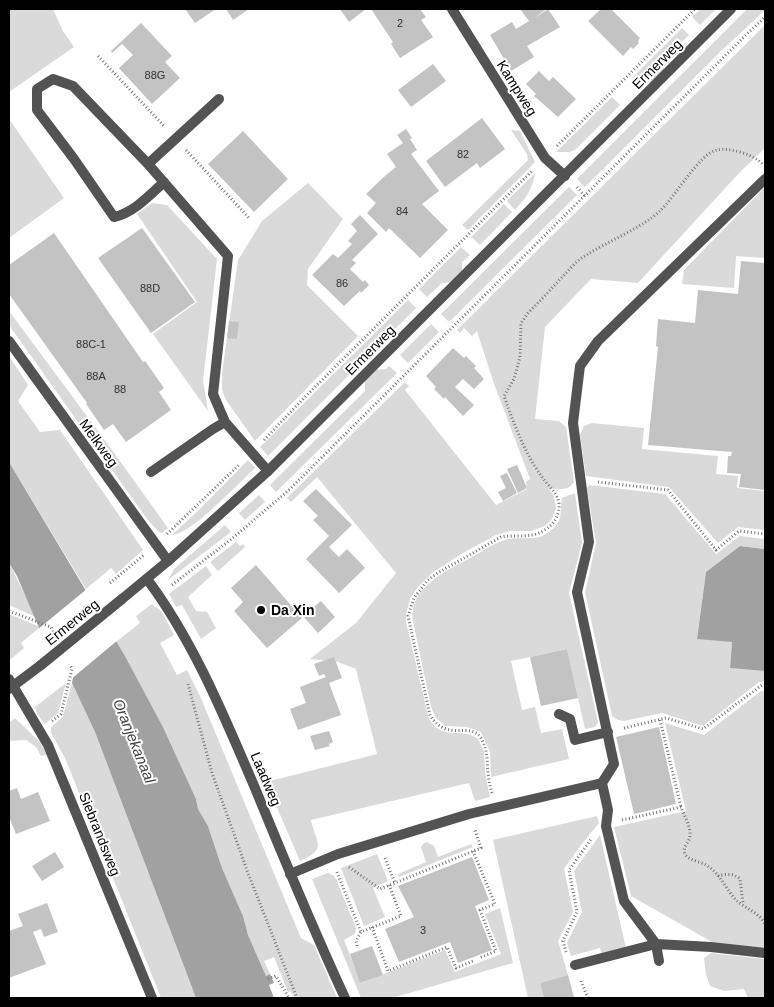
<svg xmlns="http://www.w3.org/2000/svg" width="774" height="1007" font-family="Arial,sans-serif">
	<rect width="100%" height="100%" fill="#fff"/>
	<path fill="#dadada" d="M9 9H53L63 31 74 47 9 92Z
		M701 9H716L700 25 692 17Z
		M747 9 765 10 723 49 585 187 577 179Z
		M765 25V148L740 172 638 283 591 279 545 327 535 419 559 421 566 427 574 482C567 492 559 488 549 489L554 496 556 508 552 519 545 526 531 531H510L496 535 463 553 432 573 417 588 410 599 406 614V622L429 719C443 742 460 726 478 739L484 751 485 773 490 797 475 801 469 783 311 820C316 844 328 848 300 861L266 782 377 754 356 669 338 662 310 659 356 623 396 573 317 477 291 502 287 498 405 382 409 386 405 390 496 505 527 489 526 482 530 479 493 381 477 331 472 336 464 328 460 333 457 330Z
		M682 28 689 35 664 60V73L655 82 642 83 640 85 633 77Z
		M612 97 620 105 575 150 569 152H556Z
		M9 119 64 198 9 238Z
		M511 130 520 131 535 162 468 230 462 225 528 160 527 154Z
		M535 173C533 189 526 198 515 210L507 201Z
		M308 183 343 219 308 269 307 285 358 336 255 441 226 400 222 390V373L238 260 262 221Z
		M569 187 577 195 449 322 441 314Z
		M765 187 764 258 736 256 734 288 682 284 684 270Z
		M152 203 167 205 217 259 203 381 208 411 153 334 197 302 137 214Z
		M504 204 512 212 480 245 471 237Z
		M461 247 470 255 462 262V275L455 282 442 283 427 297 419 289Z
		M408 300 416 308 268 456 260 447Z
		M9 311 112 450 168 528 162 533 159 532 147 519 9 325Z
		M431 324 439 332 408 363 400 355Z
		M9 356 28 385 18 401 40 432 60 430 143 550 116 574 111 568 86 589 9 462Z
		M389 366 397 373 276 492 270 485 365 391V377L373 370 386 369Z
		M592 423 644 428 642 449 718 456 716 474 738 476 737 488 765 491V530L738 527 718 543 669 487 586 476 580 435 584 426Z
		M248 460 255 468C239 483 191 534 172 535L199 510Z
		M589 485 665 494 716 554 740 536 765 539V549L740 546 706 572 697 638 732 642 730 668 765 671V682H759L703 726 662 713 624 721 618 720 612 716 585 592 596 543 587 488Z
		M572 494H575L582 543 569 593 598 722 595 727 585 729 567 649 511 661 522 710 535 707 541 733 562 729 569 759 491 777 490 752 481 732 467 727 445 726 436 718 431 707 413 621C407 587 450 569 474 556 484 550 494 543 505 540 520 535 535 543 549 532 565 520 559 513 562 498Z
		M259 495 265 502 245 520 239 513Z
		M225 525 231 532 168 580 174 569Z
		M236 542 240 546 243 544 245 547 218 571 210 562Z
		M9 563 36 617 9 605Z
		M206 566 212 575 188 597 196 611 207 612 216 628 201 639 182 605 176 607 169 594Z
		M152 604 162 612 174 635 160 643 177 675 187 670 200 696 301 938 314 945 337 998H294L290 991 288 992 274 957 264 961 270 974 266 976 248 935 243 916 222 868 208 826 198 809 196 799 163 727 125 656 116 642 140 623 136 616Z
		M9 614 38 626 39 628 21 643 24 648 11 659 9 658Z
		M66 683 58 713 45 724 37 714 35 707Z
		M72 683 95 732 196 998H161L65 758 51 733V727L63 717Z
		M761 691H765V948L712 942 631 896 614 827 686 811 665 723 704 735Z
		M15 718 40 742 47 755 41 756 36 747 26 740 9 741V723Z
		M597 816 599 823 581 845 564 869 573 912 558 941 568 975 540 983 544 998H528L493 840Z
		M600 835 626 948 602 954 600 948 571 956 567 943 582 912 574 871Z
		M427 842 434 846 438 857 471 844 473 847 399 877 398 874 426 862 421 847 424 843Z
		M377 854 388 881 373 888 385 917 364 926 341 868Z
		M328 873 334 876 336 879 356 928 355 934 344 940 361 983 445 950 455 972 501 954 485 914 500 908 513 963 392 998H361L312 879Z
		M711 953 765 959V997L748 998 744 989 724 991 710 986 706 974 704 958Z"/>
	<path fill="#a1a1a1" d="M9 462 125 656 163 727 196 799 198 809 208 826 222 868 243 916 248 935 266 976 270 974 274 983 269 985 274 998H196L95 732 72 683 73 677 39 628 17 576 9 563Z
		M740 546 765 549V671L730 668 732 642 697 639 706 572Z"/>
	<path fill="#fff" d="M88 588 118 640 70 680V678L66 674 37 630Z"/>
	<path fill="#c3c3c3" d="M185 9H216L195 23Z
		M226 9H249L233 20Z
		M340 9H366L349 22Z
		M371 9H420L426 17 421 20 433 37 400 58 391 44 393 42Z
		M520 9H546L535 18 548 9 560 27 527 46 534 57 511 71 490 35 512 22 516 29 529 21Z
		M601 9H611L640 38 638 41 639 43 633 49 631 47 623 56 588 21Z
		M141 23 172 56 165 62 180 78 152 104 119 68 133 55 122 44 112 53 111 51Z
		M433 64 446 81 411 107 398 90Z
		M539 71 549 81 553 77 576 99 558 117 534 96 536 94 526 84Z
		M482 118 505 149 480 168 477 163 445 187 426 161Z
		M406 129 412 138 410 139 417 150 411 154 439 191 422 204 448 230 420 258 389 228 386 232 367 213 376 203 366 194 386 175 396 167 387 154 403 143 397 135Z
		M243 131 288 179 254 212 208 164Z
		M360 215 378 234 352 260 356 263 350 269 363 282 365 280 369 285 361 293 360 291 344 306 312 275 333 254 338 258 352 244 348 241 357 231 351 224Z
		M142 228 195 302 151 333 98 258Z
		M54 233 143 362 145 361 164 388 159 392 171 410 126 442 113 424 104 430 86 404 87 403 9 294V265Z
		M741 261 765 263V490L739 487 741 474 727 473 728 456H731L732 452 648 445 658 347 656 346 658 319 695 323 698 290 738 294Z
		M229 321 239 322 237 339 227 338Z
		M453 348 464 358 466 356 476 366 474 368 484 379 474 389 463 379 455 387 474 405 463 416 445 397 444 399 434 389 436 387 426 376Z
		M517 465 527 488 518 493 507 469Z
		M507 473 517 493 503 501 498 492 506 488 500 476Z
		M316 489 352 525 329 547 339 557 347 549 365 568 339 593 306 559 329 536 313 520 318 516 303 501Z
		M256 565 302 618 267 648 234 611 243 602 231 588Z
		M321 601 335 617 318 633 303 616Z
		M567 649 578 698 541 706 530 657Z
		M334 657 342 678 329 683 341 715 298 730 290 709 306 703 300 687 326 677 324 674 319 676 314 664Z
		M659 727 676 804 634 814 616 737Z
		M329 731 333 742 329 744 330 746 315 750 310 736Z
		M17 788 21 799 38 792 50 821 16 834 9 817V791Z
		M55 852 64 867 42 881 32 866Z
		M472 857 489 900 475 906 492 950 458 963 450 942 399 962 385 929 414 917 398 886Z
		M47 903 58 932 44 937 41 929 33 932 46 964 9 978V931L23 926 18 914Z
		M372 946 383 975 360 983 350 954Z
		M568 975 574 997 544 998 540 983Z"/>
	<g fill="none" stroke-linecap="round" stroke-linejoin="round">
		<path stroke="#757575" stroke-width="3" stroke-dasharray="1 2.5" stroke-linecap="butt" d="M98 56 165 127
			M557 146 695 9
			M186 150 250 219
			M577 187 585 196
			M264 440 305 397 533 170
			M598 482 668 490 716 550 739 531 765 534
			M167 534 240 464
			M110 583 144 555
			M172 585 234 537 290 489 748 33 765 17
			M9 611 51 627 54 634
			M188 684 212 773 248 873 297 998
			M660 720 681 807
			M52 721 61 714 72 669 70 664
			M624 728 666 718 703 729 762 685 765 686
			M492 793C490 787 489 781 488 774 487 762 488 751 482 740 472 719 447 744 430 715L408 616 414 598 427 581 436 574 501 537C515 534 530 539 543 531 554 525 560 515 559 503 557 492 548 486 542 477 525 454 514 424 504 396L514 379 520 357 521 323 528 313C541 300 553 287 565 274 571 268 577 260 585 256 608 241 640 229 660 211 675 197 699 154 717 150 728 147 757 155 763 165
			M622 820 681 807C684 815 691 827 690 836 689 843 682 847 685 854 689 861 700 861 706 865 720 873 725 888 736 900 744 908 759 912 765 924
			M473 851 495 904 480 910 496 951 479 958
			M385 858 395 883
			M349 867 380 889 481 848 475 830
			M337 872 361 932
			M718 876C725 874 734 873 740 879L743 903
			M372 927 388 971 447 947 456 968 473 961
			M357 946 356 941 361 932 401 916 389 885
			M566 952 563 941 577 912 569 870 592 838
			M268 979 276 976 289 998
			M581 981 588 998"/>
		<path stroke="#535353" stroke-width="10" d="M148 164 219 99
			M164 182C149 196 133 213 114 217L74 159 37 110V89L53 79 73 86 148 164 228 256 213 394 225 422 268 471
			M151 472 213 429 225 422
			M559 714 570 719 575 740 608 732
			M602 783 608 810 606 826 624 901 656 944 659 961
			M290 874 338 854 469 814 602 783 614 764 577 592 589 542 573 423 580 366 598 341 765 179
			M575 965 656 944 711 947 765 953"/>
		<path stroke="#535353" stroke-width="10" d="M452 9 545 158 565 176
			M9 341 168 561
			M147 579C194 642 224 716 255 788 284 859 313 929 345 998
			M9 679 48 745 152 998"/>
		<path stroke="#535353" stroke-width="10" d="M122 599 168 561 268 471 731 9
			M9 689 41 665"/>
		<path stroke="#535353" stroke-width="10" d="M41 665 122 599"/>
	</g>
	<circle fill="#000" stroke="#fff" stroke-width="2" cx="261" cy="610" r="5"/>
	<g text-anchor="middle" stroke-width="4" stroke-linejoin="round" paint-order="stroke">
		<g font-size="11" fill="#313131">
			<text x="400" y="27">2</text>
			<text x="155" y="79">88G</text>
			<text x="463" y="158">82</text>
			<text x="402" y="215">84</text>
			<text x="342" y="287">86</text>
			<text x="150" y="292">88D</text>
			<text x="91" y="348">88C-1</text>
			<text x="96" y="380">88A</text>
			<text x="120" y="393">88</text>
			<text x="423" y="934">3</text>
		</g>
		<g font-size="14" fill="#000" stroke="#fff">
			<text transform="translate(657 64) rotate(-45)" y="5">Ermerweg</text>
			<text transform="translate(517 88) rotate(58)" y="5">Kampweg</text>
			<text transform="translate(370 350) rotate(-45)" y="5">Ermerweg</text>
			<text transform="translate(99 443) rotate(54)" y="5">Melkweg</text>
			<text transform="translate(72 622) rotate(-39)" y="5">Ermerweg</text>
			<text transform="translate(266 779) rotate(67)" y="5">Laadweg</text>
			<text transform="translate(100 834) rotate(68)" y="5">Siebrandsweg</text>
		</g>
		<g font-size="14" font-weight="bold" fill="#000" stroke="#fff" text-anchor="start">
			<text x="271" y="615">Da Xin</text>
		</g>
		<g font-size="15" font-style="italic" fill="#424242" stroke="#fff">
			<text transform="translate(134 741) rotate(68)" y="5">Oranjekanaal</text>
		</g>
	</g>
	<rect width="774" height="1007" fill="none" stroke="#000000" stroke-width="20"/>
</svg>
